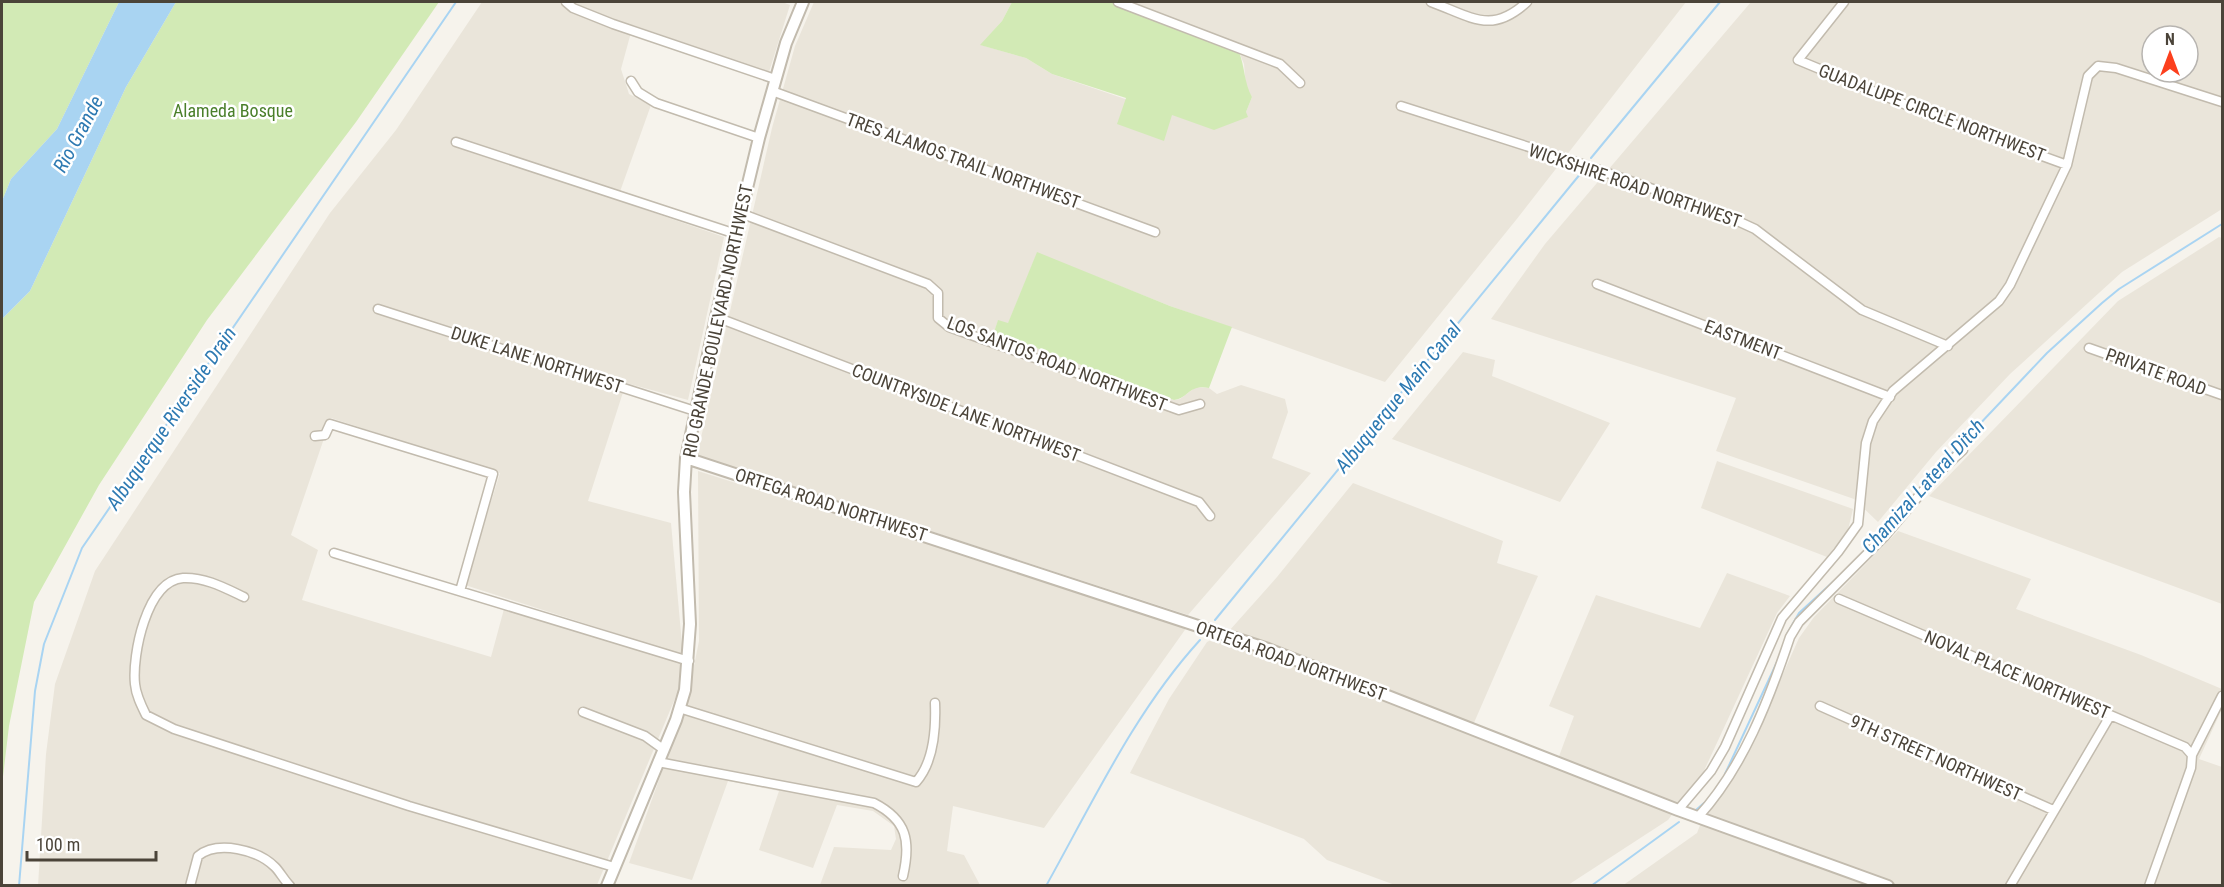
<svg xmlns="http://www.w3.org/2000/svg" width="2224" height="887" font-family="'Roboto Condensed',sans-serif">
	<rect width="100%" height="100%" fill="#f6f3ec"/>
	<path fill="#eae5da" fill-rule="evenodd" d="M482 2H782L790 5 769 72 633 25 621 69 629 94 651 105 617 200 724 237 688 400 626 383 588 501 671 523 683 655 465 585 500 473 331 418 291 535 318 550 302 600 491 657 504 609 683 664 679 689 597 885 38 886 46 754 55 684 95 571 330 213 396 130Z
		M814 2H1012L1002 21 981 45 1026 58 1052 74 1172 115 1246 112 1252 97 1246 87 1244 64 1239 52 1128 2H1686L1516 220 1385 382 1170 306 1037 253 1008 324 998 321 994 332 1174 400 1180 399 1196 387 1209 388 1217 394 1241 385 1285 399 1288 412 1272 458 1311 473 1188 615 697 455 772 128 795 46Z
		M1751 2H2222V209L2122 272 2010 374 1936 452 1878 522 1854 499 1716 451 1736 398 1491 319 1545 244ZM2152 36H2188V72H2152Z
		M2219 237 2222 238V604L1929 496 2118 301Z
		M1463 352 1495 360 1492 376 1610 423 1560 502 1392 439Z
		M1717 461 1853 509 1848 530 1827 557 1701 508Z
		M698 471 1149 614 1187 627 1044 828 953 806 947 851 964 855 980 885H820L834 847 891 850 896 839 894 826 873 811 837 805 813 868 759 850 779 791 728 781 692 880 629 863 686 705 699 641Z
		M1353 483 1503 541 1497 563 1538 576 1473 725 1558 759 1574 716 1549 706 1596 595 1700 628 1727 573 1790 596 1777 613 1703 773 1668 820 1568 885H1395L1327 860 1304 839 1130 773 1169 699 1207 642 1229 631 1277 577Z
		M1898 531 2031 579 2016 609 2141 655 2222 689V709L2199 759 2222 767V885L1622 886 1697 833 1704 815 1724 793 1745 759 1799 638 1814 617Z"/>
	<path fill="#d2eab5" d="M2 2H119L57 129 11 179 2 201Z
		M176 2H439L356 122 207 320 99 485 34 602 9 726 2 785V319L30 291 126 87Z
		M1012 2H1112L1239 52C1245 67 1244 83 1252 97L1246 112 1248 117 1214 130 1172 115 1164 141 1117 124 1126 98 1052 74 1026 58 980 45 1002 21Z
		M1037 252 1170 306 1232 327 1209 388C1189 384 1189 398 1174 400L994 332 998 320 1008 323Z"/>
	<path fill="#a9d4f2" d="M119 2H176L126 87 30 291 2 319V201L11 179 57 129Z"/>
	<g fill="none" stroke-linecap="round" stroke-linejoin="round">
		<path stroke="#a9d4f2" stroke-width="2" d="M1591 158 1720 2
			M1921 486 2047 353 2102 303 2119 289 2222 224
			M1866 549 1898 514
			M1215 620 1581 173
			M1787 634 1799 613 1834 581
			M1725 774 1777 662
			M1696 810 1704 803
			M19 886 35 691 44 644 82 548 456 2
			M1046 886C1093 802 1135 711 1200 640
			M1591 886 1679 822"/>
		<defs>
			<path id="minor" d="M566 2 573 8 613 24 775 79
				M1118 2 1280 64 1300 83
				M1431 2C1472 17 1491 35 1527 2
				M1844 2 1798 60 1940 119 2067 165
				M631 81 638 92 656 103 759 138
				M772 91 1155 232
				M1401 106 1582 164 1718 212 1755 229 1862 310 1948 346
				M456 142 736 234
				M740 213 928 284 938 293V318L949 327 1179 410 1200 404
				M1597 284 1890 397
				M378 309 695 411
				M716 317 1199 502 1210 516
				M2089 348 2222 395
				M315 436 325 435 330 424 493 474 460 591
				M334 553 689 661
				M244 597C225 588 205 577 183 578 146 581 132 656 135 684 136 695 141 705 146 715L174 729 409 806 614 867
				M1839 599 2185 747 2192 755
				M1820 706 2053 810
				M679 708 916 782C934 762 936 729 935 703
				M583 712 645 736 663 749
				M658 762 874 803C907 820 911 841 903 876
				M1678 810 1711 771 1725 747 1782 618 1838 552 1858 524 1866 443 1873 421 1893 391 1999 301 2010 285 2067 165 2088 76 2098 66 2116 68 2222 102
				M1698 817C1743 768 1769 700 1790 637L1799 622 1885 536 1938 473 1963 450
				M190 886 198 856C218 840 258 850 275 867 280 872 284 880 290 886
				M2010 886 2110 716
				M2149 886 2191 768 2192 755 2222 696"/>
			<path id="tertiary" d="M686 458 1268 649 1678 810 1888 886
				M607 886 676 720 685 690 690 624 684 492 686 458 716 317 759 138 786 43 803 2"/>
		</defs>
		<use href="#minor" stroke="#c2bbae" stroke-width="11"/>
		<use href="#tertiary" stroke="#c2bbae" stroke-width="14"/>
		<use href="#minor" stroke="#fff" stroke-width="8"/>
		<use href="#tertiary" stroke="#fff" stroke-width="10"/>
	</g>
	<g text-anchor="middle" stroke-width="5" stroke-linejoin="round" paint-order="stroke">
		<g font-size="18" fill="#4a7f2a" stroke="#fff">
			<text x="233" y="117">Alameda Bosque</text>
		</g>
		<g font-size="18" fill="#4b4439" stroke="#fff">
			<text transform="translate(1932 113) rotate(21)" y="6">GUADALUPE CIRCLE NORTHWEST</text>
			<text transform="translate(963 161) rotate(20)" y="6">TRES ALAMOS TRAIL NORTHWEST</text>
			<text transform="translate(1635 186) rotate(19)" y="6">WICKSHIRE ROAD NORTHWEST</text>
			<text transform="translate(718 321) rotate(-78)" y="6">RIO GRANDE BOULEVARD NORTHWEST</text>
			<text transform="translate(1743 340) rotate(21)" y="6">EASTMENT</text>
			<text transform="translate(537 360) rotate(18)" y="6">DUKE LANE NORTHWEST</text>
			<text transform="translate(1057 364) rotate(21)" y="6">LOS SANTOS ROAD NORTHWEST</text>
			<text transform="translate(2156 372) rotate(20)" y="6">PRIVATE ROAD</text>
			<text transform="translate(966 413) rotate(21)" y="6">COUNTRYSIDE LANE NORTHWEST</text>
			<text transform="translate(831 505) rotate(18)" y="6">ORTEGA ROAD NORTHWEST</text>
			<text transform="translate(1291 661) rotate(20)" y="6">ORTEGA ROAD NORTHWEST</text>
			<text transform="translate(2017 675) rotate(23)" y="6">NOVAL PLACE NORTHWEST</text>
			<text transform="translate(1936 758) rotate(24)" y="6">9TH STREET NORTHWEST</text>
		</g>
		<g font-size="20" font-style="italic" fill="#2e7ab2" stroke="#fff">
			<text transform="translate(78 134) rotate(-62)" y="7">Rio Grande</text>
			<text transform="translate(1398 397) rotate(-51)" y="7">Albuquerque Main Canal</text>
			<text transform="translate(171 418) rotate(-56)" y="7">Albuquerque Riverside Drain</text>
			<text transform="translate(1923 486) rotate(-48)" y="7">Chamizal Lateral Ditch</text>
		</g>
	</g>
	<rect width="2224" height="887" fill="none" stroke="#4b4439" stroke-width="6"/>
	<g transform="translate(2170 54)"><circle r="28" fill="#ffffff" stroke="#b7b4b0" stroke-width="1.5"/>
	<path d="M0-4.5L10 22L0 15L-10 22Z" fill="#fc3f1d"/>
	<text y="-9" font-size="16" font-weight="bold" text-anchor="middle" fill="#4b4439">N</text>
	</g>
	<path d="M27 851v9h129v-9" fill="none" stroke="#4b4439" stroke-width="3"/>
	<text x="36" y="851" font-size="18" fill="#4b4439" stroke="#ffffff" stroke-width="4.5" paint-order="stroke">100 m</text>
</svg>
